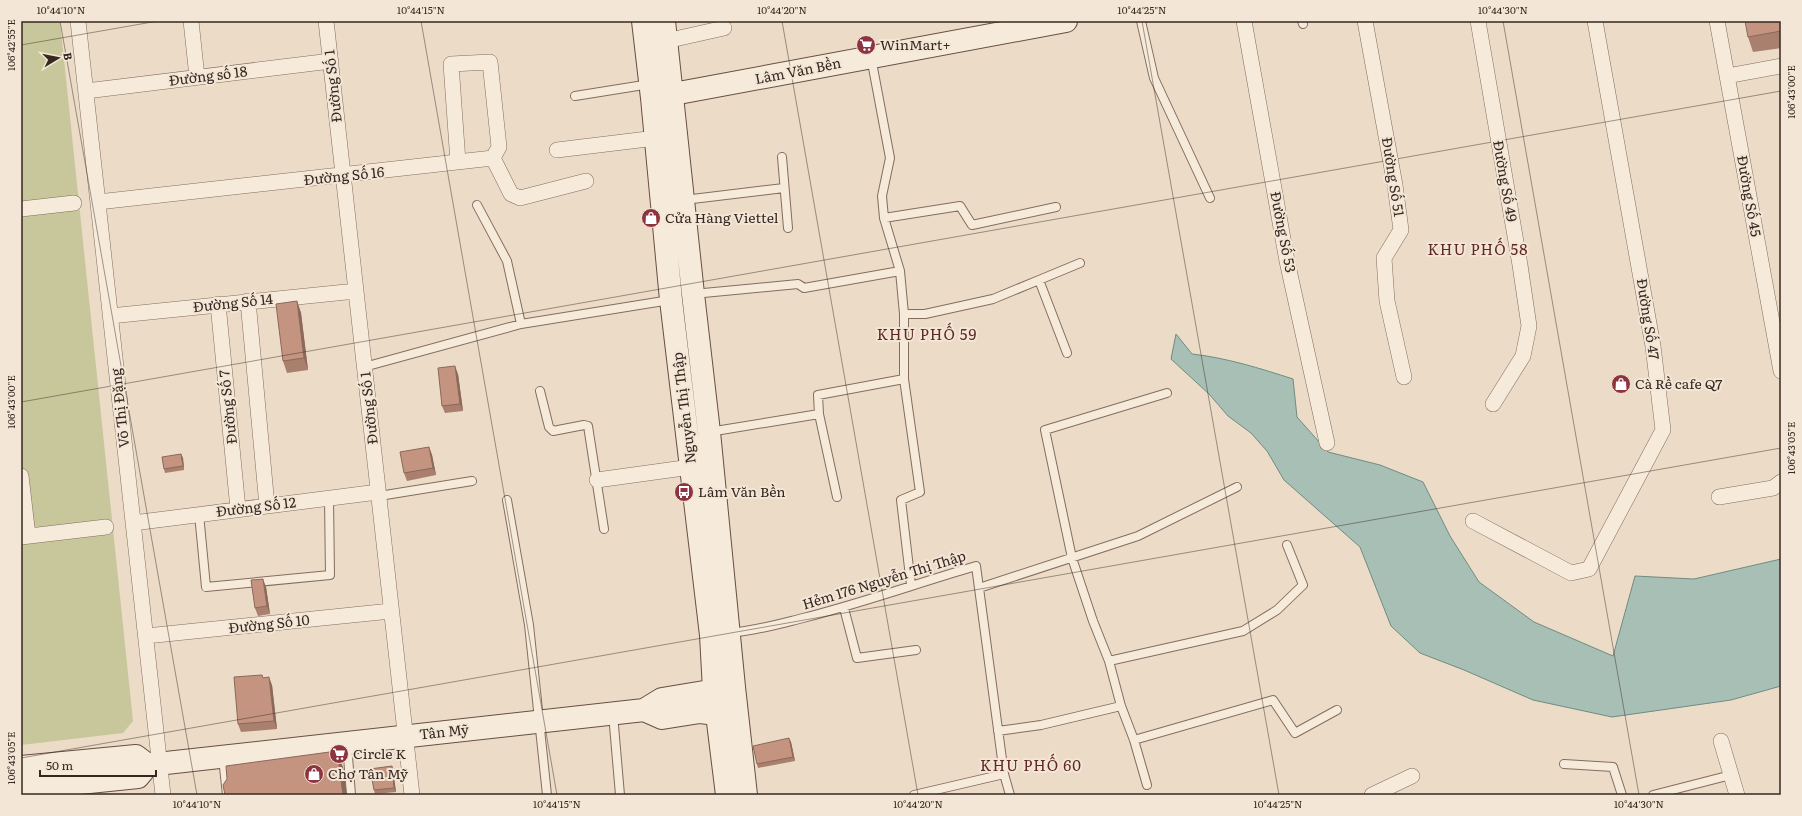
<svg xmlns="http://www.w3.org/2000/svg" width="1802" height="816" font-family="Literata,serif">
	<rect width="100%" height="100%" fill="#ebdbc7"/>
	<path fill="#c8c79c" d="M21 21H60L133 721 123 733 21 745Z"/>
	<path fill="#a8bfb5" stroke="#6f8c81" d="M1176 334 1192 354C1227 358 1259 368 1293 379L1297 417 1328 452 1380 465 1423 482 1450 536 1479 582 1534 622 1613 656 1635 576 1694 579 1781 559V686L1731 700 1612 717 1533 700 1464 670 1420 653 1391 626 1360 547 1284 480 1267 451 1251 433 1228 416 1209 394 1171 359Z"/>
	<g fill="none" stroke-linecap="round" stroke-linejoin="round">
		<defs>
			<path id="lane" d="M1141 21 1154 78 1210 198
				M1302 21 1303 24
				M871 57 890 158 882 196 884 218 900 271 904 314V379L920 492 901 500 911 585
				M575 96 650 84
				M782 157 788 228
				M684 200 784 188
				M477 205 507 261 521 324
				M884 218 960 206 972 225 1056 207
				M1039 280 1080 263
				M693 294 798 284 804 288 900 271
				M904 314H925L993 299 1039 280 1067 353
				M364 367 521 324 670 300
				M540 391 549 427 553 431 584 425 588 426 604 529
				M709 432 819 414
				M379 496 472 481
				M837 497 819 414 818 395 904 379
				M507 500 529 625 547 795
				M199 514 206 587 330 575 329 498
				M979 588 1004 774 1010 795
				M844 608 857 658 916 650
				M729 633C755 631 779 624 803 618 862 603 918 583 976 566L979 588 1138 536 1237 487
				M1109 661 1243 631 1277 610 1303 585 1287 545
				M613 714 620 795
				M998 731 1041 725 1121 706
				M1134 740 1273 700 1295 733 1337 710
				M347 744 351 795
				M223 758 227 795
				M1564 764 1613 767 1622 795
				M1147 785 1134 740 1121 706 1109 661 1093 621 1072 558 1045 430 1167 393
				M914 795 1004 774
				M1653 795 1731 775"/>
			<path id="street" d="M78 21 163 795
				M191 21 197 77
				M326 21 412 795
				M1244 21 1287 261 1327 443
				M1365 21 1395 185 1401 230 1384 258 1387 301 1404 377
				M1478 21 1520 265 1529 326 1523 356 1493 404
				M1717 21 1781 371
				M666 41 724 28
				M1727 76 1781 66
				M86 91 331 61
				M557 150 656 138
				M493 158 511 194 520 198 586 181
				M98 202 493 158 499 147 490 62 451 64 458 162
				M21 209 74 203
				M248 301 267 506
				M218 304 238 509
				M110 316 356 291
				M21 476 28 536
				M597 480 691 467
				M1719 497 1773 488 1781 482
				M1473 521 1571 573 1589 569 1663 430 1653 346 1595 21
				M133 523 378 492
				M21 537 106 527
				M146 636 391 611
				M1721 741 1737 795
				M1372 795 1412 776"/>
			<path id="secondary" d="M643 21 652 98 671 300 711 635 714 690 727 795
				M664 21 693 294 709 432 734 687 746 795
				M657 97 1066 21
				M644 710 662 718 700 712 717 714 731 712
				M21 767 136 756 148 765 644 710 662 699 728 688
				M21 789 138 777 148 765"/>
		</defs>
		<use href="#lane" stroke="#856d5e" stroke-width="10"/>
		<use href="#street" stroke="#856d5e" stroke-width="16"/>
		<use href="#secondary" stroke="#674f41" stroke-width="24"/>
		<use href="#lane" stroke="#f6eada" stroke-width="8"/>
		<use href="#street" stroke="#f6eada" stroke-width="15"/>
		<use href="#secondary" stroke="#f6eada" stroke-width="22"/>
	</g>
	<path fill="#a97f6e" d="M1781 21V48L1753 52 1748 37Z
		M297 301 301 313 308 370 287 373 283 361Z
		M458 374 463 411 445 413 442 406Z
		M429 447 432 455 436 475 407 481 404 473Z
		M181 454 183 458 184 470 165 473 164 469Z
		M266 587 270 614 258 616 255 608Z
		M272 685 277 729 241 732 238 724Z
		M791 742 795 761 758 768 757 764Z
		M393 770 396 792 375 794 374 790Z"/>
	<path fill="#8a685a" d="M297 301 301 313 308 370 304 358Z
		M455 366 458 374 463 411 460 404Z
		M429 447 432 455 436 475 433 468Z
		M181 454 183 458 184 470 183 466Z
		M263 579 266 587 270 614 267 606Z
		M269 677 272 685 277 729 274 721Z
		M789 738 791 742 795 761 793 757Z
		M337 751 343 767 347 795H343Z
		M392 766 393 770 396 792 394 788Z"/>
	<path fill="#c59480" stroke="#8a685a" d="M1745 21H1781V31L1748 37Z
		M297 301 304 358 283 361 276 304Z
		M455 366 460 404 442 406 438 368Z
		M429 447 433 468 404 473 400 452Z
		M181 454 183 466 164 469 162 457Z
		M263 579 267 606 255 608 251 580Z
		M262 675 263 678 269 677 274 721 238 724 234 677Z
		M789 738 793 757 757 764 753 746Z
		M337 751 343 795H225L223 785 227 779 226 766Z
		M392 766 394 788 374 790 370 769Z"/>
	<path fill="none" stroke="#362820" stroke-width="1" stroke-opacity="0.45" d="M60 21 197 795M421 21 557 795M782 21 918 795M1142 21 1279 795M1503 21 1639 795M21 45 158 21M21 402 1781 91M21 758 1781 448"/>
	<defs>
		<symbol id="supermarket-disc" viewBox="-11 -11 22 22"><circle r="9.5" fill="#8e3340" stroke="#f3e6d6"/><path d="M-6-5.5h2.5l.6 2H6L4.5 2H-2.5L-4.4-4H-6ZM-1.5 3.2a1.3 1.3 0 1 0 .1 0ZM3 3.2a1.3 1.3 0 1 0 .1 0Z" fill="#fff"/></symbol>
		<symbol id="shop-disc" viewBox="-11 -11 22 22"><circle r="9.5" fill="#8e3340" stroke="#f3e6d6"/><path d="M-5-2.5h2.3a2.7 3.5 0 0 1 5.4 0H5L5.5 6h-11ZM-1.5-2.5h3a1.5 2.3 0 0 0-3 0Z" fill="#fff"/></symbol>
		<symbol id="bus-disc" viewBox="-11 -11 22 22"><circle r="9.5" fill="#8e3340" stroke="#f3e6d6"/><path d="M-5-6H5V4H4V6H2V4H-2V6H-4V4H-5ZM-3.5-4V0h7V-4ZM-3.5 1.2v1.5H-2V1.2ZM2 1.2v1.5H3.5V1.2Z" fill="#fff"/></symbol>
	</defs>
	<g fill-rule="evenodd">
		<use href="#supermarket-disc" x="855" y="34" width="22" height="22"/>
		<use href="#shop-disc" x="640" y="207" width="22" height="22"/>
		<use href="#shop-disc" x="1610" y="373" width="22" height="22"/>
		<use href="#bus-disc" x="673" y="481" width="22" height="22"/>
		<use href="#supermarket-disc" x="328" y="743" width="22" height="22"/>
		<use href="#shop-disc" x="303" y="763" width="22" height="22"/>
	</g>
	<g text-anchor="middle" stroke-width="4" stroke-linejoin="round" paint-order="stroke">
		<g font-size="14" fill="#362820" stroke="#f3e6d6" text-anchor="start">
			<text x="880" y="50">WinMart+</text>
			<text x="665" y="223">Cửa Hàng Viettel</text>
			<text x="1635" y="389">Cà Rề cafe Q7</text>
			<text x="698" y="497">Lâm Văn Bền</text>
			<text x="353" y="759">Circle K</text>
			<text x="328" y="779">Chợ Tân Mỹ</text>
		</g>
		<g font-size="14" fill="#362820" stroke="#f3e6d6">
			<text transform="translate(798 71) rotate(-11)" y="5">Lâm Văn Bền</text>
			<text transform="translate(208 76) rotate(-7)" y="5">Đường số 18</text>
			<text transform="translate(333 86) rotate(-96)" y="5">Đường Số 1</text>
			<text transform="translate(344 176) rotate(-6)" y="5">Đường Số 16</text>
			<text transform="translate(1393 177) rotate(81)" y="5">Đường Số 51</text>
			<text transform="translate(1505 181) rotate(80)" y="5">Đường Số 49</text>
			<text transform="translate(1749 196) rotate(80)" y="5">Đường Số 45</text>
			<text transform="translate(1283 232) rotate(79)" y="5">Đường Số 53</text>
			<text transform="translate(233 303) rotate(-6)" y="5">Đường Số 14</text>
			<text transform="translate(1648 319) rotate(81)" y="5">Đường Số 47</text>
			<text transform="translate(228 407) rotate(-96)" y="5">Đường Số 7</text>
			<text transform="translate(120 408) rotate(-96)" y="5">Võ Thị Đặng</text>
			<text transform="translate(369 408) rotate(-96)" y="5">Đường Số 1</text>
			<text transform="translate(684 408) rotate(-97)" y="5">Nguyễn Thị Thập</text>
			<text transform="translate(256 507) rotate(-7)" y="5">Đường Số 12</text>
			<text transform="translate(884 580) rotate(-17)" y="5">Hẻm 176 Nguyễn Thị Thập</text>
			<text transform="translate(269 624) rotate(-6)" y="5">Đường Số 10</text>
			<text transform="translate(444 732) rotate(-6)" y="5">Tân Mỹ</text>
		</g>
		<g font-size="15" letter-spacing="1" fill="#5f2823" stroke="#f3e6d6">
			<text x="1478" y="255">KHU PHỐ 58</text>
			<text x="927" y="340">KHU PHỐ 59</text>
			<text x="1031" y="771">KHU PHỐ 60</text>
		</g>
	</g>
	<rect width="1802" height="816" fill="none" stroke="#f3e6d6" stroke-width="44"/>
	<g transform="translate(58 58) rotate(80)" stroke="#f3e6d6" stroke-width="3" paint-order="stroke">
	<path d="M0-3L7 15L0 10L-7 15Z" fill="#362820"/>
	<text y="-6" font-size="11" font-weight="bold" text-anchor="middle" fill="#362820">B</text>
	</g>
	<path d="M40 770v6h116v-6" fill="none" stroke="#362820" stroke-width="2"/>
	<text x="46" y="770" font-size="12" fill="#362820" stroke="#f3e6d6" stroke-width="3" paint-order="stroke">50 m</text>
	<rect x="22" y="22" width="1758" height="772" fill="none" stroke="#362820" stroke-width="1.5"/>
	<g font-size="10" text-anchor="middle" fill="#362820">
		<text x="61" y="14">10°44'10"N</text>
		<text x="421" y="14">10°44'15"N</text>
		<text x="782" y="14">10°44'20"N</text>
		<text x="1142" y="14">10°44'25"N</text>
		<text x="1503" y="14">10°44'30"N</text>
		<text transform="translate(11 45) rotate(-90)" y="4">106°42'55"E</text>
		<text transform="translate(1791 92) rotate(-90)" y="4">106°43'00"E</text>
		<text transform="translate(11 402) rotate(-90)" y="4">106°43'00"E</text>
		<text transform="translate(1791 448) rotate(-90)" y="4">106°43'05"E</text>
		<text transform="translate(11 758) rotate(-90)" y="4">106°43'05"E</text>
		<text x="197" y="808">10°44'10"N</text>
		<text x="557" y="808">10°44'15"N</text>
		<text x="918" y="808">10°44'20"N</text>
		<text x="1278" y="808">10°44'25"N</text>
		<text x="1639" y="808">10°44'30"N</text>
	</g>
</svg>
